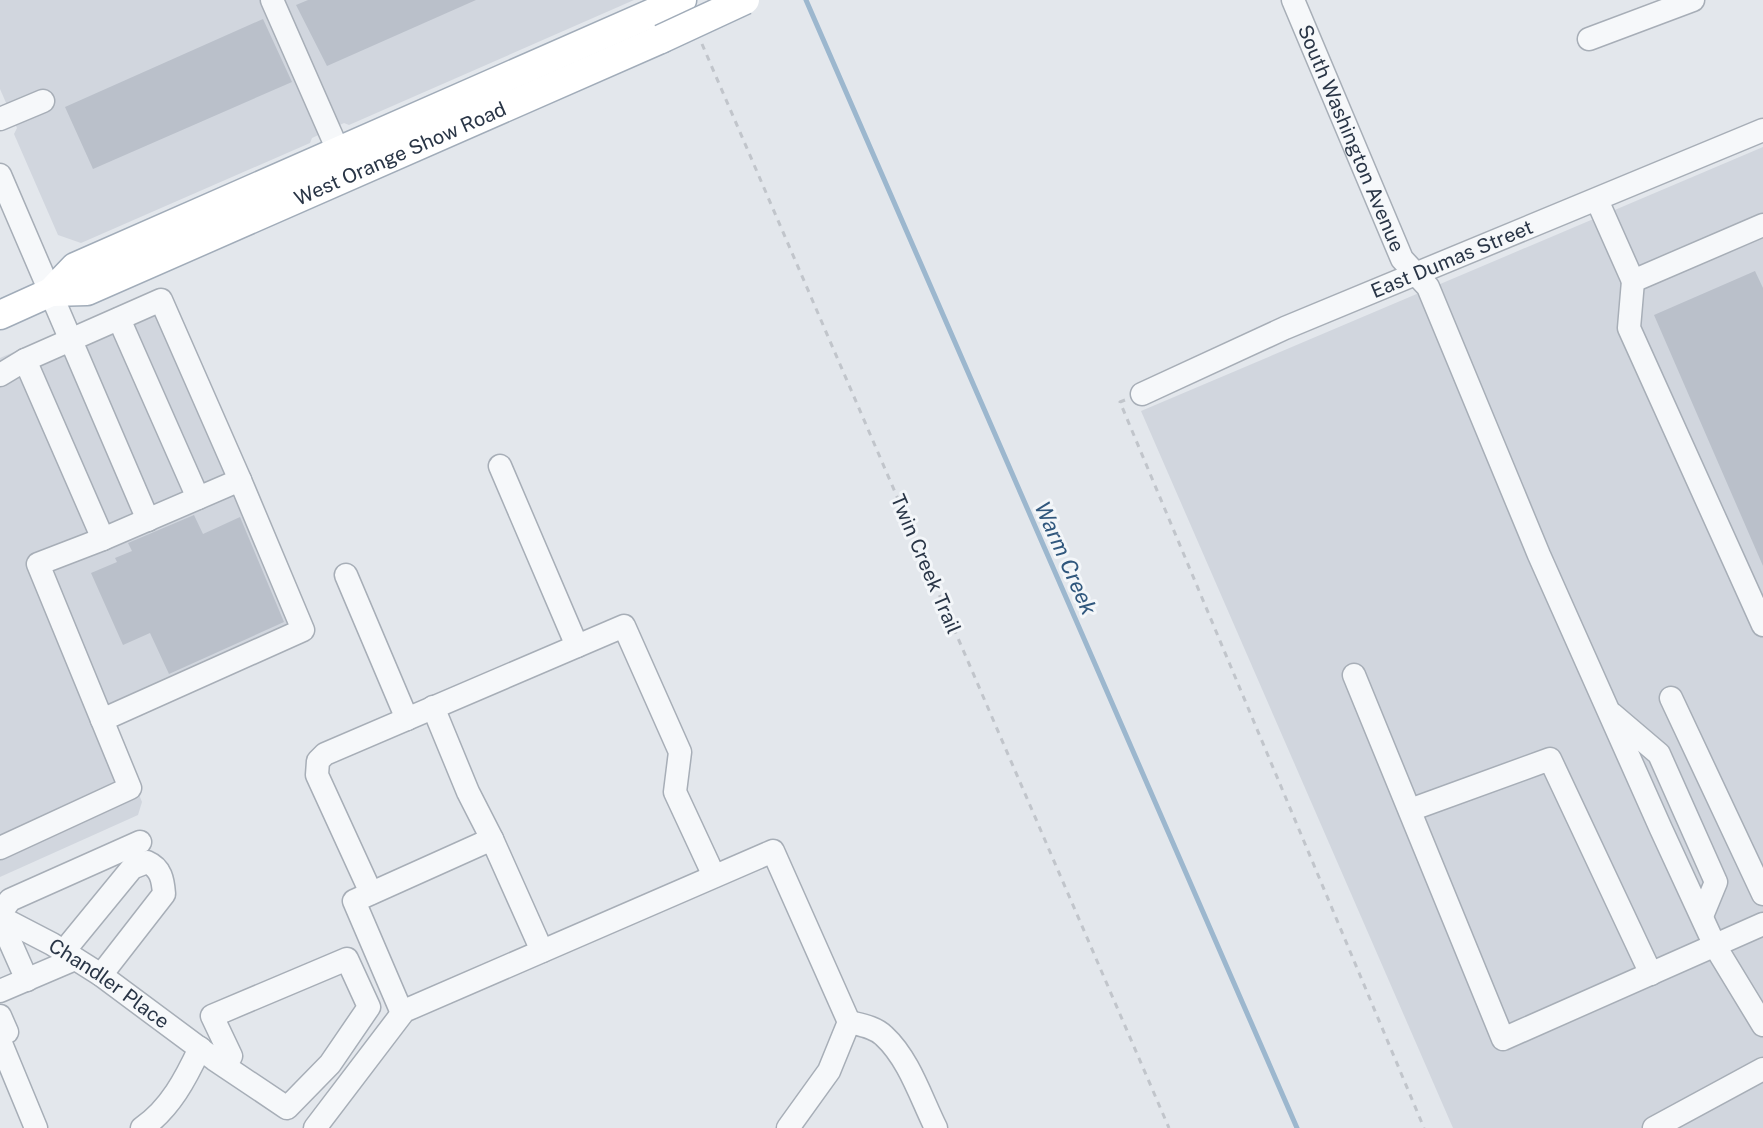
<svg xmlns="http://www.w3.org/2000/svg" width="1763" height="1128" font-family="'Public Sans',sans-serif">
	<rect width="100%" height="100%" fill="#e3e7ec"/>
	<path fill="#d1d6de" d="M0 0H634L349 125 344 123 312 138 310 143 81 243 58 235 14 134 17 128 0 89Z
		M1763 147V1128H1453L1141 411Z
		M161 288 309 629 109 719 142 802 138 815 0 877V358Z"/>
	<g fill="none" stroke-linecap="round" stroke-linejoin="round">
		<path stroke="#9cb7ce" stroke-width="5" d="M806 0 1297 1128"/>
	</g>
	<path fill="#bac0ca" d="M308 0H476L327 66 296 5Z
		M263 19 292 82 93 169 65 107Z
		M1755 271 1763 288V566L1654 315Z
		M194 515 203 534 240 517 284 622 169 674 150 633 123 645 91 573 117 562 115 558 132 551 128 543Z"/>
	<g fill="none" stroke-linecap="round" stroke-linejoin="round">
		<defs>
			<g id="minor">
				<path d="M272 0 344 164"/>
				<path id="s1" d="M1293 0 1402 259 1428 287 1539 555 1661 829 1715 946 1763 1025"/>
				<path d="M1589 39 1693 0"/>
				<path d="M0 119 43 101"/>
				<path d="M0 175 148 520"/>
				<path d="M1597 200 1633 281 1763 225"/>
				<path d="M1633 281 1629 328 1763 625"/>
				<path d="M119 319 198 498"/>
				<path d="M25 360 103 539"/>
				<path d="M0 375 25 360 161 300 240 480 103 539 38 564 130 788 0 848"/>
				<path id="s2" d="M1142 394 1285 328 1763 130"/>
				<path d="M500 466 577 646"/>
				<path d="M346 575 407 719"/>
				<path d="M1354 675 1503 1039 1763 924"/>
				<path d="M1671 698 1763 894"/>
				<path d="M433 707 468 792 492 839"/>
				<path d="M1612 714 1659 754 1716 882 1702 916"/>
				<path d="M102 720 303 630 240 480"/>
				<path d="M1410 810 1550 759 1651 974"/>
				<path d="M371 893 317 775 318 761 325 754 624 626 680 752 675 792 714 876"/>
				<path d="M0 914 10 900 140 842"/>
				<path id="s3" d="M0 917 52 944 101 975 214 1059 287 1108 330 1064 369 1007 347 959 212 1016 231 1056 225 1066"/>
				<path d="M0 919 27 980"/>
				<path d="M64 951 132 868 147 862C161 868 163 880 164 894L101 975"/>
				<path d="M0 991 75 959"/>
				<path d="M402 1013 354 901 492 839 542 951"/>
				<path d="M0 1016 7 1032 0 1035"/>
				<path d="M849 1022C861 1025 875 1027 884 1036 909 1059 921 1098 936 1128"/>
				<path d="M0 1041 36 1128"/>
				<path d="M142 1128C170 1109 186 1078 200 1048"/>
				<path d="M315 1128 404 1011 773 851 849 1022 829 1071 788 1128"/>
				<path d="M1654 1128 1763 1069"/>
			</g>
			<g id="major">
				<path d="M51 292 75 267 682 0"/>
				<path id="s4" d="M0 315 51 292 87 291 661 39"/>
			</g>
		</defs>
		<use href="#minor" stroke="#a7aeb7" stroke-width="25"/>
		<use href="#major" stroke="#a1acb9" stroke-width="31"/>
		<path stroke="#c1c5cb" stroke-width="3" stroke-dasharray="6 6" stroke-linecap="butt" d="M702 44 1169 1128
			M1125 400 1120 402 1424 1128"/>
		<use href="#minor" stroke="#f6f8fa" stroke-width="22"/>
		<use href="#major" stroke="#fff" stroke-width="28"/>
		<defs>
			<path id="major-bridge" d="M661 39 745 0"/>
		</defs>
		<use href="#major-bridge" stroke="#a1acb9" stroke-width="31" stroke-linecap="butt"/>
		<use href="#major-bridge" stroke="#fff" stroke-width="28"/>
	</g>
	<g text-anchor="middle" stroke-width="6" stroke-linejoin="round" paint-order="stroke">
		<g font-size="20" fill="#293546" stroke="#f3f6f9">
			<text dy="7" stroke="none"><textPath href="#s1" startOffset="150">South Washington Avenue</textPath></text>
			<text dy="7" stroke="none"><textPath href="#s4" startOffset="434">West Orange Show Road</textPath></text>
			<text dy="7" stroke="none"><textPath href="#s2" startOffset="338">East Dumas Street</textPath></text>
			<text transform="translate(926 564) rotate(67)" y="7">Twin Creek Trail</text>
			<text dy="7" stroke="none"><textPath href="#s3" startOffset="128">Chandler Place</textPath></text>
		</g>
		<g font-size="22" font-style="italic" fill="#30577d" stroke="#f3f6f9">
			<text transform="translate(1066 558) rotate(66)" y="8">Warm Creek</text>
		</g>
	</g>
</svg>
